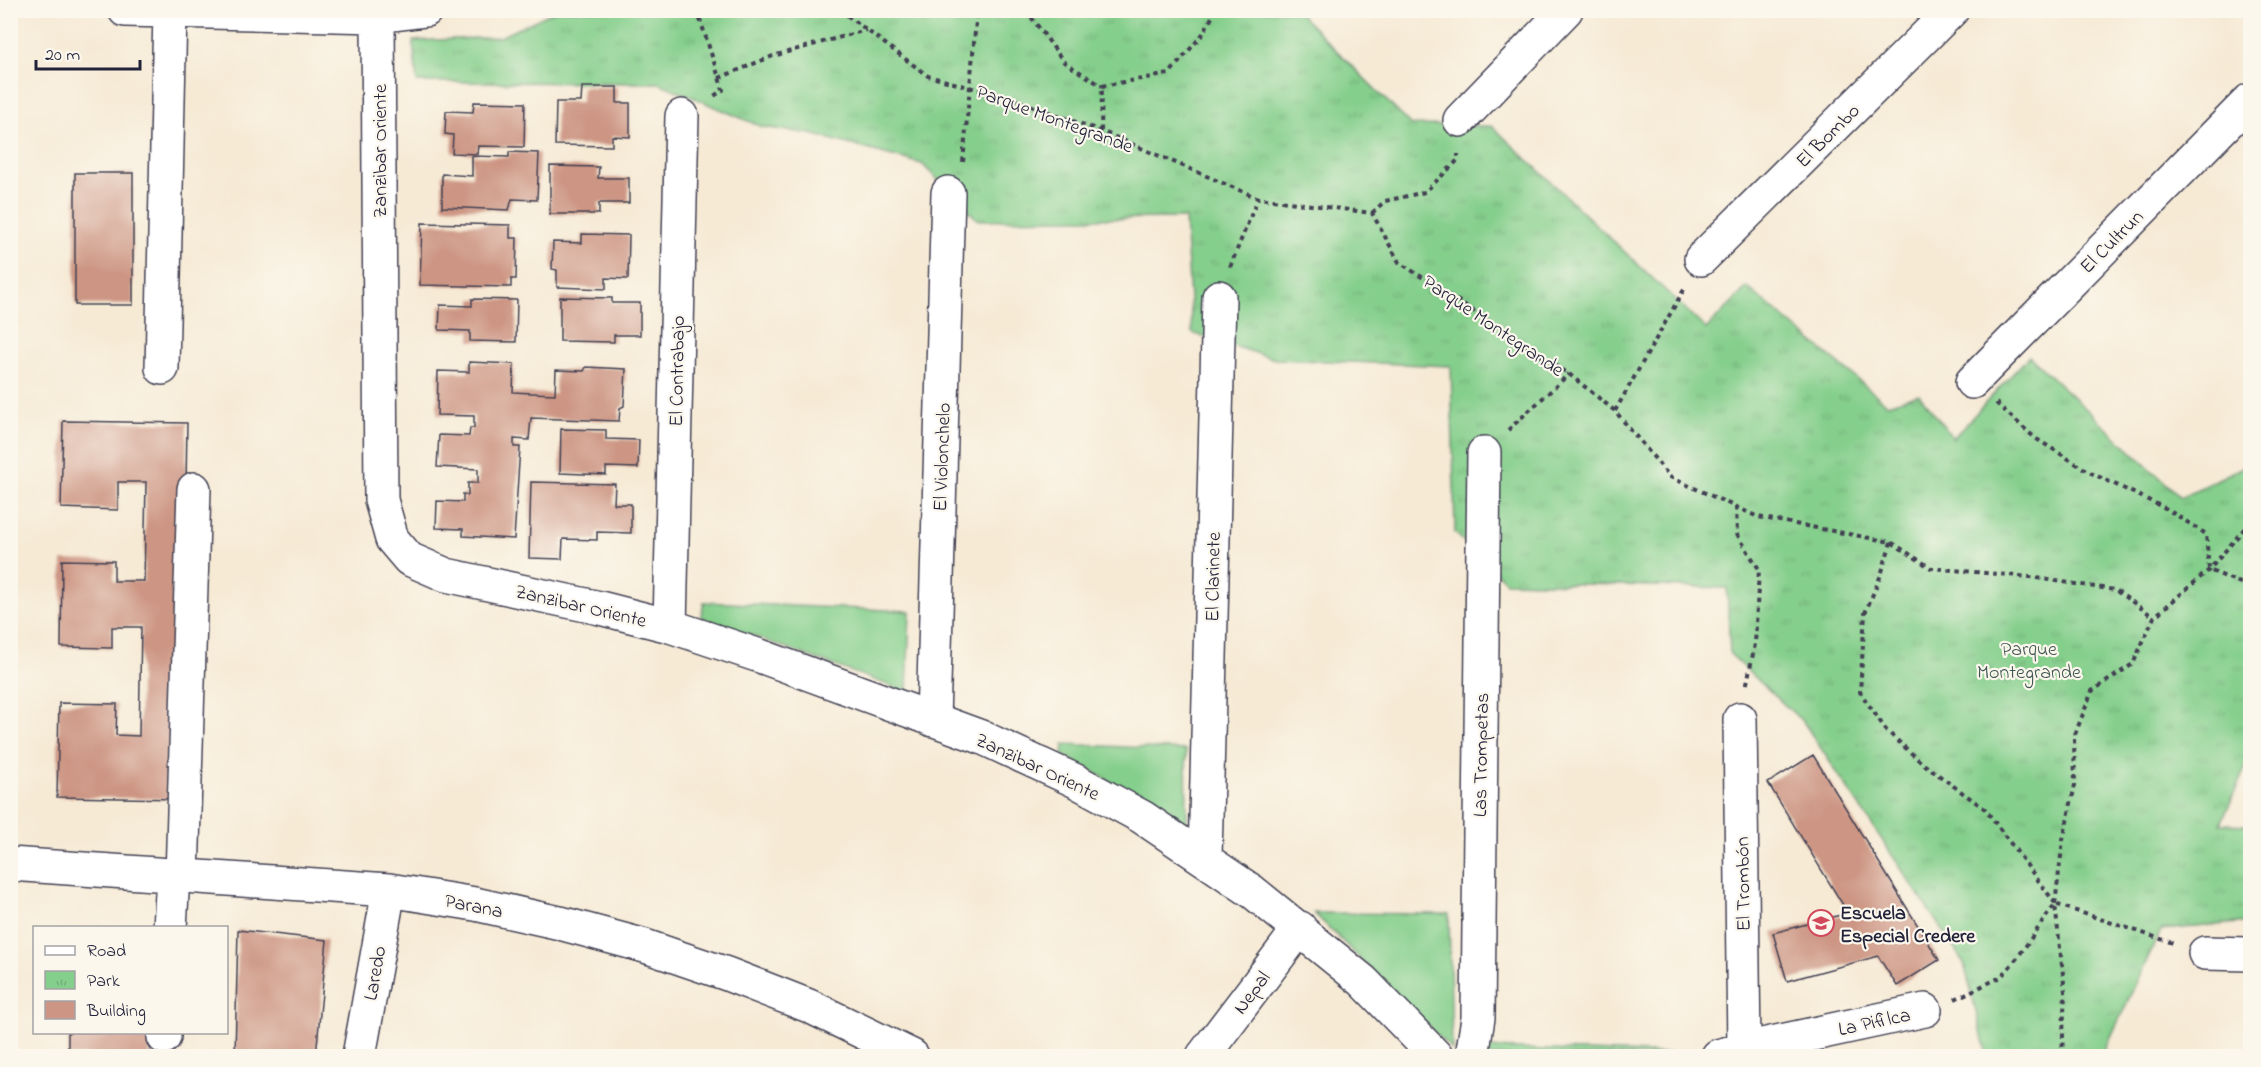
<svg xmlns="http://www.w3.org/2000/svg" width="2261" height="1067" font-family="'Indie Flower',sans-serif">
	<defs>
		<pattern id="park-tufts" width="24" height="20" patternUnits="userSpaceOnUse" patternTransform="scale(1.5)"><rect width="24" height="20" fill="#85cf8c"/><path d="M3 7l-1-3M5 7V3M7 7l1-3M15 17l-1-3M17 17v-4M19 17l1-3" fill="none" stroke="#73b17a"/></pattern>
	</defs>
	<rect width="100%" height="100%" fill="#fbf7ec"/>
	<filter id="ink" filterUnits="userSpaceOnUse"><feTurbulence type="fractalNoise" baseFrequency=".0167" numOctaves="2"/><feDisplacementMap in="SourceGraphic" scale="12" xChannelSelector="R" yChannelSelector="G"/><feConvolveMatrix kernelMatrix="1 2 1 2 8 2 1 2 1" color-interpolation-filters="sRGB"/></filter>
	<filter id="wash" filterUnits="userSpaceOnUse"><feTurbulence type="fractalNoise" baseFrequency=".008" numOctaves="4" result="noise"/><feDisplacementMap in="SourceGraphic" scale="24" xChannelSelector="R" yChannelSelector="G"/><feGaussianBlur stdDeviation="1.35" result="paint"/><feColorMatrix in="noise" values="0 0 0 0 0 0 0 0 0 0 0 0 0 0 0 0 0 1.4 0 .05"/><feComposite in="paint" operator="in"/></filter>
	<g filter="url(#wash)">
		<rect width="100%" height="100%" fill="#f6ead5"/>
		<path fill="#85cf8c" stroke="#547864" stroke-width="1.5" d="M704 602 910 611 907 692 701 617Z
			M1064 744 1186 750 1187 824 1063 755Z
			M1314 913 1449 914 1452 1050Z
			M1484 1048 1689 1054 1679 1056H1484Z"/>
		<path fill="url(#park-tufts)" stroke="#547864" stroke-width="1.5" d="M557 10 1297 11 1411 125 1492 126 1706 329 1747 287 1887 404 1919 394 1953 438 2029 356 2181 497 2245 466 2250 470V757L2221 824 2250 825V922L2161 930 2102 1056H1987L1964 963 1804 723 1730 654 1727 588 1506 582 1455 533 1451 366 1275 359 1192 333 1185 218 978 220 922 164 811 134 762 127 659 83 417 82 413 41 500 37Z"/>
		<g id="blocks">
			<path fill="#cd9684" d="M582 87H617V103H630V137L612 136V146L555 145 556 102H581Z
				M474 102 525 103 524 147 478 146 477 154 452 153 453 135 445 134 446 111 473 112Z
				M509 152 539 153 537 200 512 199 509 210 442 207V174L472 176V156L509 157Z
				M550 166 599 167 598 178H629V203H599V214H550Z
				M75 173H133V305H75Z
				M422 223 510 225V238H517L516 279H511V287L420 285Z
				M582 234 629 235 628 279 606 278V289L557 287V270L552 269 553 242 582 243Z
				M560 297 612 298V303H640V335H614V342L560 341Z
				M472 299 517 300 516 342 470 341V331L439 330 440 305 472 306Z
				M469 362 514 364 513 392 532 393 555 394 556 370 584 371 586 367 626 369 624 406 620 408 619 421 531 418 529 440 514 439V447H520L514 539 463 536V529L436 528 437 501 463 502V494L468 495V483H478V469L437 467 439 435 469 436 470 428H474V416L437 415 438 371 469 372Z
				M63 421 187 423 181 799 57 797 59 703 117 704 116 735 139 736 141 627H112V648L61 647 62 560 114 561V581H144L146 482H118V510L61 508Z
				M561 429 606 430V439L639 440 638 468 606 467V475L560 473Z
				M531 482 615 484 614 504H631V533L597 532V540L563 539 562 559 529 558Z
				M1813 755 1939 960 1897 986 1878 956 1787 981 1773 933 1848 913 1768 783Z
				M238 930 327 940 316 1056H235Z
				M68 1032H150V1056H68Z"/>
		</g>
	</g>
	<g filter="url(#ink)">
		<use href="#blocks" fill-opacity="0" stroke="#424052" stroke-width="1.5"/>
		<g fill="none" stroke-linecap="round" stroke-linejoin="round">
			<defs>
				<path id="minor" d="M125 10 378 16 426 10
					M378 16 381 500 392 539 409 559 446 575 600 608 670 626 760 656 981 737 1074 780 1142 817 1253 892 1363 981 1436 1056
					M1460 120 1566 10
					M1701 259 1952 10
					M162 368 170 11
					M1972 382 2250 100
					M670 626 682 116
					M1740 719 1744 1049
					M933 720 948 193
					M1205 858 1219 297
					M10 864 389 890 475 904 560 923 645 946 727 974 809 1006 912 1056
					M182 877 194 489
					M170 928 173 876
					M2205 953 2250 954
					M164 1037V1032
					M359 1056 389 890
					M1203 1056 1300 928
					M1472 1056 1478 1018 1484 453
					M1718 1056 1744 1049 1925 1010"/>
			</defs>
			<use href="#minor" stroke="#424052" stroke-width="36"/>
			<path stroke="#424052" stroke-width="4" stroke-dasharray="4.5 4.5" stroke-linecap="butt" d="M697 10 723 90 711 98
				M840 10 928 76 1013 99 1101 131 1258 198 1372 213 1399 262 1569 374 1615 411 1670 477 1758 517 1891 542 1931 568 2030 577 2115 590 2154 617
				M1026 10 1064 62 1102 86
				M719 78 773 56 866 30
				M1101 131 1102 86 1169 74 1202 35 1216 10
				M963 162 977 10
				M1372 213 1385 201 1425 192 1458 160V154
				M1230 267 1258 198
				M1996 403 2035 438 2091 473 2165 508 2206 534 2209 570 2250 587
				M1615 411 1686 286
				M1508 430 1569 374
				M1736 507 1737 534 1759 569 1755 644 1746 688
				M1891 542 1881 575 1865 613 1860 692 1886 730 1922 763 1985 809 2055 903
				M1955 999 2001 977 2018 957 2055 904 2173 943
				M2062 1056 2065 992 2055 904 2063 840 2075 785 2074 737 2092 691 2133 664 2154 617 2209 570 2250 522"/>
			<use href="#minor" stroke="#fff" stroke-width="33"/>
		</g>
	</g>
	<defs>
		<symbol id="school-ring" viewBox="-11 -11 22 22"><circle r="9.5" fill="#fbf7ec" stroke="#d1495b" stroke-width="1.5"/><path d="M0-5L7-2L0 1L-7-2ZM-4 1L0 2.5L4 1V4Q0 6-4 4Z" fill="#d1495b"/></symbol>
	</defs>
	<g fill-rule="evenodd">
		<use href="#school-ring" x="1806" y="908" width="30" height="30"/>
	</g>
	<g text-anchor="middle" stroke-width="4.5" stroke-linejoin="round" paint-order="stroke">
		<g font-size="20" fill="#22223b" stroke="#fbf7ec">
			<text transform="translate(1055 118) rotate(20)" y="7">Parque Montegrande</text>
			<text transform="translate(1827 135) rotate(-45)" y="7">El Bombo</text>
			<text transform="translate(379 151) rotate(-90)" y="7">Zanzibar Oriente</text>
			<text transform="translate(2111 241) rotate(-45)" y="7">El Cultrun</text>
			<text transform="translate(1494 325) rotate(34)" y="7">Parque Montegrande</text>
			<text transform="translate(676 371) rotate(-89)" y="7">El Contrabajo</text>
			<text transform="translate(941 457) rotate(-88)" y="7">El Violonchelo</text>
			<text transform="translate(1212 577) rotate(-89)" y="7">El Clarinete</text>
			<text transform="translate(581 605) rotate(13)" y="7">Zanzibar Oriente</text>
			<text transform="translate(1480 755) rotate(-89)" y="7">Las Trompetas</text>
			<text transform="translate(1038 766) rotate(25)" y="7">Zanzibar Oriente</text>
			<text transform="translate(1742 884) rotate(-91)" y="7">El Trombón</text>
			<text transform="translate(474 905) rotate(11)" y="7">Parana</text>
			<text transform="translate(374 973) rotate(-80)" y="7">Laredo</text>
			<text transform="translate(1251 992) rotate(-53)" y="7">Nepal</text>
			<text transform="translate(1874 1021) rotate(-12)" y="7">La Pifilca</text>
		</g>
		<g font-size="20" fill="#405653" stroke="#fbf7ec">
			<text x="2029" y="655">Parque<tspan x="2029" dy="23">Montegrande</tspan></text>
		</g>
		<g font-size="20" font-weight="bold" fill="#22223b" stroke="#fbf7ec" text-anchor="start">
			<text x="1840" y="919">Escuela<tspan x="1840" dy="23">Especial Credere</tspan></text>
		</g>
	</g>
	<rect width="2261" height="1067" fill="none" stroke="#fbf7ec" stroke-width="36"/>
	<rect x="33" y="926" width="195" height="108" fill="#fbf7ec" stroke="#a4a2a5" stroke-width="1.5"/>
	<rect x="45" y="946" width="30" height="9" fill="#ffffff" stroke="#a4a2a5" stroke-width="1.5"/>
	<text x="87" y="956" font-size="18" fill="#22223b">Road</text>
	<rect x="45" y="971" width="30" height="18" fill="url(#park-tufts)" stroke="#a4a2a5" stroke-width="1.5"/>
	<text x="87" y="986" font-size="18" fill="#22223b">Park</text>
	<rect x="45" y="1001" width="30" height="18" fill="#cd9684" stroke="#a4a2a5" stroke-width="1.5"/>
	<text x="87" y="1016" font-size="18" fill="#22223b">Building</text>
	<path d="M36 60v9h104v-9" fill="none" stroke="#22223b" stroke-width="3"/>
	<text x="45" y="60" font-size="18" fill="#22223b" stroke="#fbf7ec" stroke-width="4.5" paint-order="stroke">20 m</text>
</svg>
